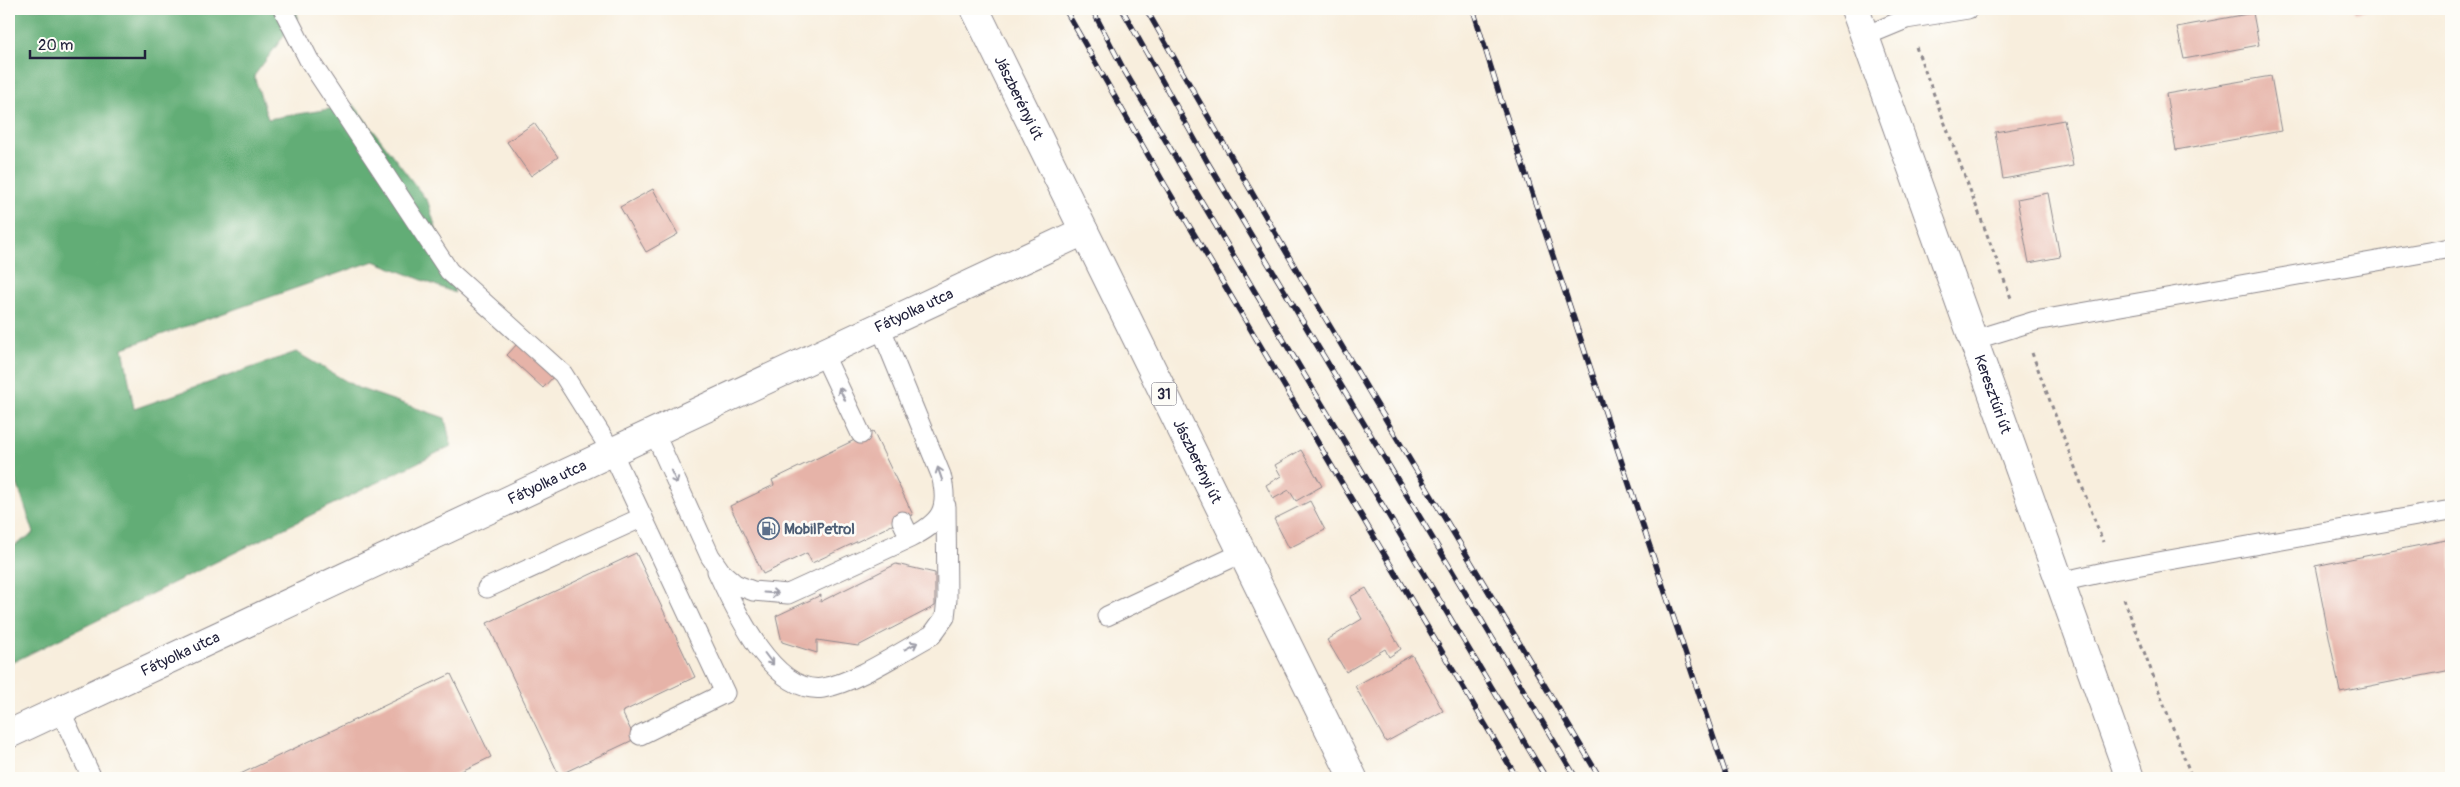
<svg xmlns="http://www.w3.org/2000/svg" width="2460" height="787" font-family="Pangolin,sans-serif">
	<rect width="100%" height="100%" fill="#fdfcf7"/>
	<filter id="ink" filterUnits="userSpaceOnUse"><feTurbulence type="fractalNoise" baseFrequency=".02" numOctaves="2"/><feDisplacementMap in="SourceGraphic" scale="10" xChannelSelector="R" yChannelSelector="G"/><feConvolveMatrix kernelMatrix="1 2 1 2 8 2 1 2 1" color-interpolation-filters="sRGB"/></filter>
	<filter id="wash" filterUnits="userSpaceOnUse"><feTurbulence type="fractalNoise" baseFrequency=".0096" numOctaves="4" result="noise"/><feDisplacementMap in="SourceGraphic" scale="20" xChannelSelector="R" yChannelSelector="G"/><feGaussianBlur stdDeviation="1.12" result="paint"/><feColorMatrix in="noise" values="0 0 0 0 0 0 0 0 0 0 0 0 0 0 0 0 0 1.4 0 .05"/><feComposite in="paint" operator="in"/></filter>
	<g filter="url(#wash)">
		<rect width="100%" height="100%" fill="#f8eedd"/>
		<path fill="#62ad76" stroke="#426858" d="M9 9H296L298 17 254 76 268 119 354 105 428 202 455 293 374 261 123 348 134 409 296 352 358 388 445 418 451 446 9 664V549L34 533 16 480H9Z"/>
		<g id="blocks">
			<path fill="#e6b3a8" d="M2354 9H2370V10L2355 13Z
				M2253 13 2259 45 2184 59 2177 27Z
				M2271 76 2281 131 2176 150 2166 94Z
				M2064 120 2073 166 2003 179 1995 132Z
				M534 123 558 157 531 176 507 142Z
				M653 189 678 234 646 252 620 207Z
				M2048 193 2060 257 2029 263 2017 199Z
				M518 343 554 376 543 388 507 355Z
				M873 431 913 515 812 563 807 553 763 574 730 506 774 485 772 480Z
				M1301 450 1322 486 1296 501 1289 490 1273 499 1266 485 1281 476 1275 465Z
				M1310 501 1325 530 1289 548 1274 519Z
				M2451 539V670L2340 692 2315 566Z
				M636 553 695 677 622 712 635 739 559 775 487 623Z
				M896 564 935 573V606L858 646 817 640V653L782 642 776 616 821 595 820 602Z
				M1366 588 1401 649 1389 657 1385 649 1346 672 1327 640 1362 619 1350 597Z
				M1412 655 1443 711 1386 742 1355 686Z
				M451 674 491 757 447 778H232Z"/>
		</g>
	</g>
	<g filter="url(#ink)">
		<use href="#blocks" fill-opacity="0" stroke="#8d888c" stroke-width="1"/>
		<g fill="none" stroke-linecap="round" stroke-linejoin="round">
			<defs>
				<path id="service" d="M283 9 309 60 449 271 563 374 612 452 725 693 640 735
					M1865 36 1906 19 1968 9
					M1973 340 2035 321 2451 248
					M823 353 861 434
					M654 432 710 556 721 572 735 584 753 591 788 594 910 538C941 522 950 510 941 475L880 326
					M902 521 910 538
					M717 571C734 608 773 695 823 688 855 683 902 651 932 635L945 617 947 599 946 506
					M2060 582 2113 570 2451 510
					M487 588 643 517
					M1107 616 1242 553
					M60 710 92 778"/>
				<g id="minor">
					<path id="s1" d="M9 734 1084 231"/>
				</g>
				<g id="secondary">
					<path id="s2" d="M1855 9 2130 778"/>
				</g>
				<g id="primary">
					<path id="s3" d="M975 9 1353 778"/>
				</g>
			</defs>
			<use href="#service" stroke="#8d888c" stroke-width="21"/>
			<use href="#minor" stroke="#8d888c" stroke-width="30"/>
			<use href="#secondary" stroke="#8d888c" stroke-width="30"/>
			<use href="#primary" stroke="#8d888c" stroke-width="30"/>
			<path stroke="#8d888c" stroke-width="3" stroke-dasharray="4 4" stroke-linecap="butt" d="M1916 47 2011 298
				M2032 353 2103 542
				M2124 599 2192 778"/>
			<use href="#service" stroke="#fff" stroke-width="19"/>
			<use href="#minor" stroke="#fff" stroke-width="28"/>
			<use href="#secondary" stroke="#fff" stroke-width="28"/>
			<use href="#primary" stroke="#fff" stroke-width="28"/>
			<defs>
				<path id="rail" d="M1065 9 1165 185 1517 778
					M1092 9 1124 70 1271 319 1546 778
					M1122 9 1208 163 1576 778
					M1146 9 1303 281 1600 778
					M1473 9 1501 100 1727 778"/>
			</defs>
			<use href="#rail" stroke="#22223b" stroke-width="5.5"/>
			<use href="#rail" stroke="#fdfcf7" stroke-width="4" stroke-dasharray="11" stroke-linecap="butt"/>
		</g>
		<defs><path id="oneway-shaft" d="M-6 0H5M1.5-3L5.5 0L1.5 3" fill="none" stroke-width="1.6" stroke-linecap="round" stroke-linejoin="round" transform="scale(1.25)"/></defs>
		<g stroke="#9c9ca7">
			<use href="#oneway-shaft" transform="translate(842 394) rotate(-115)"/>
			<use href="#oneway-shaft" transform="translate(940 474) rotate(-109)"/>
			<use href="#oneway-shaft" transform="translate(674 477) rotate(65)"/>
			<use href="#oneway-shaft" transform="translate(771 593) rotate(4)"/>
			<use href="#oneway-shaft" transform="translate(911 646) rotate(-28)"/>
			<use href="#oneway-shaft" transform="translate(769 659) rotate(53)"/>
		</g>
	</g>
	<defs>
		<symbol id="fuel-ring" viewBox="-11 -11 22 22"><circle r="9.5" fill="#fdfcf7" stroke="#5c6f8a" stroke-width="1.5"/><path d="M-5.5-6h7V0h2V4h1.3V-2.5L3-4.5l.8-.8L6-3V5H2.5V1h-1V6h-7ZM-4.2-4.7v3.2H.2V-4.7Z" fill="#5c6f8a"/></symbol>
	</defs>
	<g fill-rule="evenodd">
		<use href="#fuel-ring" x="756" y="516" width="25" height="25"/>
	</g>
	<g text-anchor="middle" stroke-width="5" stroke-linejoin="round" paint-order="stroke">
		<rect fill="#fdfcf7" stroke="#646373" stroke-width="1" x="1151.5" y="382.5" width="25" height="23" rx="4"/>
		<g font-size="14" font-weight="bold" fill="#22223b">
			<text x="1164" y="399">31</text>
		</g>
		<g font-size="15" fill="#22223b" stroke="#fdfcf7">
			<text dy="5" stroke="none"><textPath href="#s3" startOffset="99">Jászberényi út</textPath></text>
			<text dy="5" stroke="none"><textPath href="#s1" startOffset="999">Fátyolka utca</textPath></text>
			<text dy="5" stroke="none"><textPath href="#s2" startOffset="409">Keresztúri út</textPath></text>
			<text dy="5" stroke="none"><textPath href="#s3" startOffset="504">Jászberényi út</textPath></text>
			<text dy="5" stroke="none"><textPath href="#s1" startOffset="594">Fátyolka utca</textPath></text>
			<text dy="5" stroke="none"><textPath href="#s1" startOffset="189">Fátyolka utca</textPath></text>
		</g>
		<g font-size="15" font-weight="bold" fill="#4e5e75" stroke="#fdfcf7" text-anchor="start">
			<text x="784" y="534">MobilPetrol</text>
		</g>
	</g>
	<rect width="2460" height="787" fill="none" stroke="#fdfcf7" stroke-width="30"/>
	<path d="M30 50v8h115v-8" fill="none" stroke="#22223b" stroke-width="2.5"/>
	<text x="38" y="50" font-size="15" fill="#22223b" stroke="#fdfcf7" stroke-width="4" paint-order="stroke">20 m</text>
</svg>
